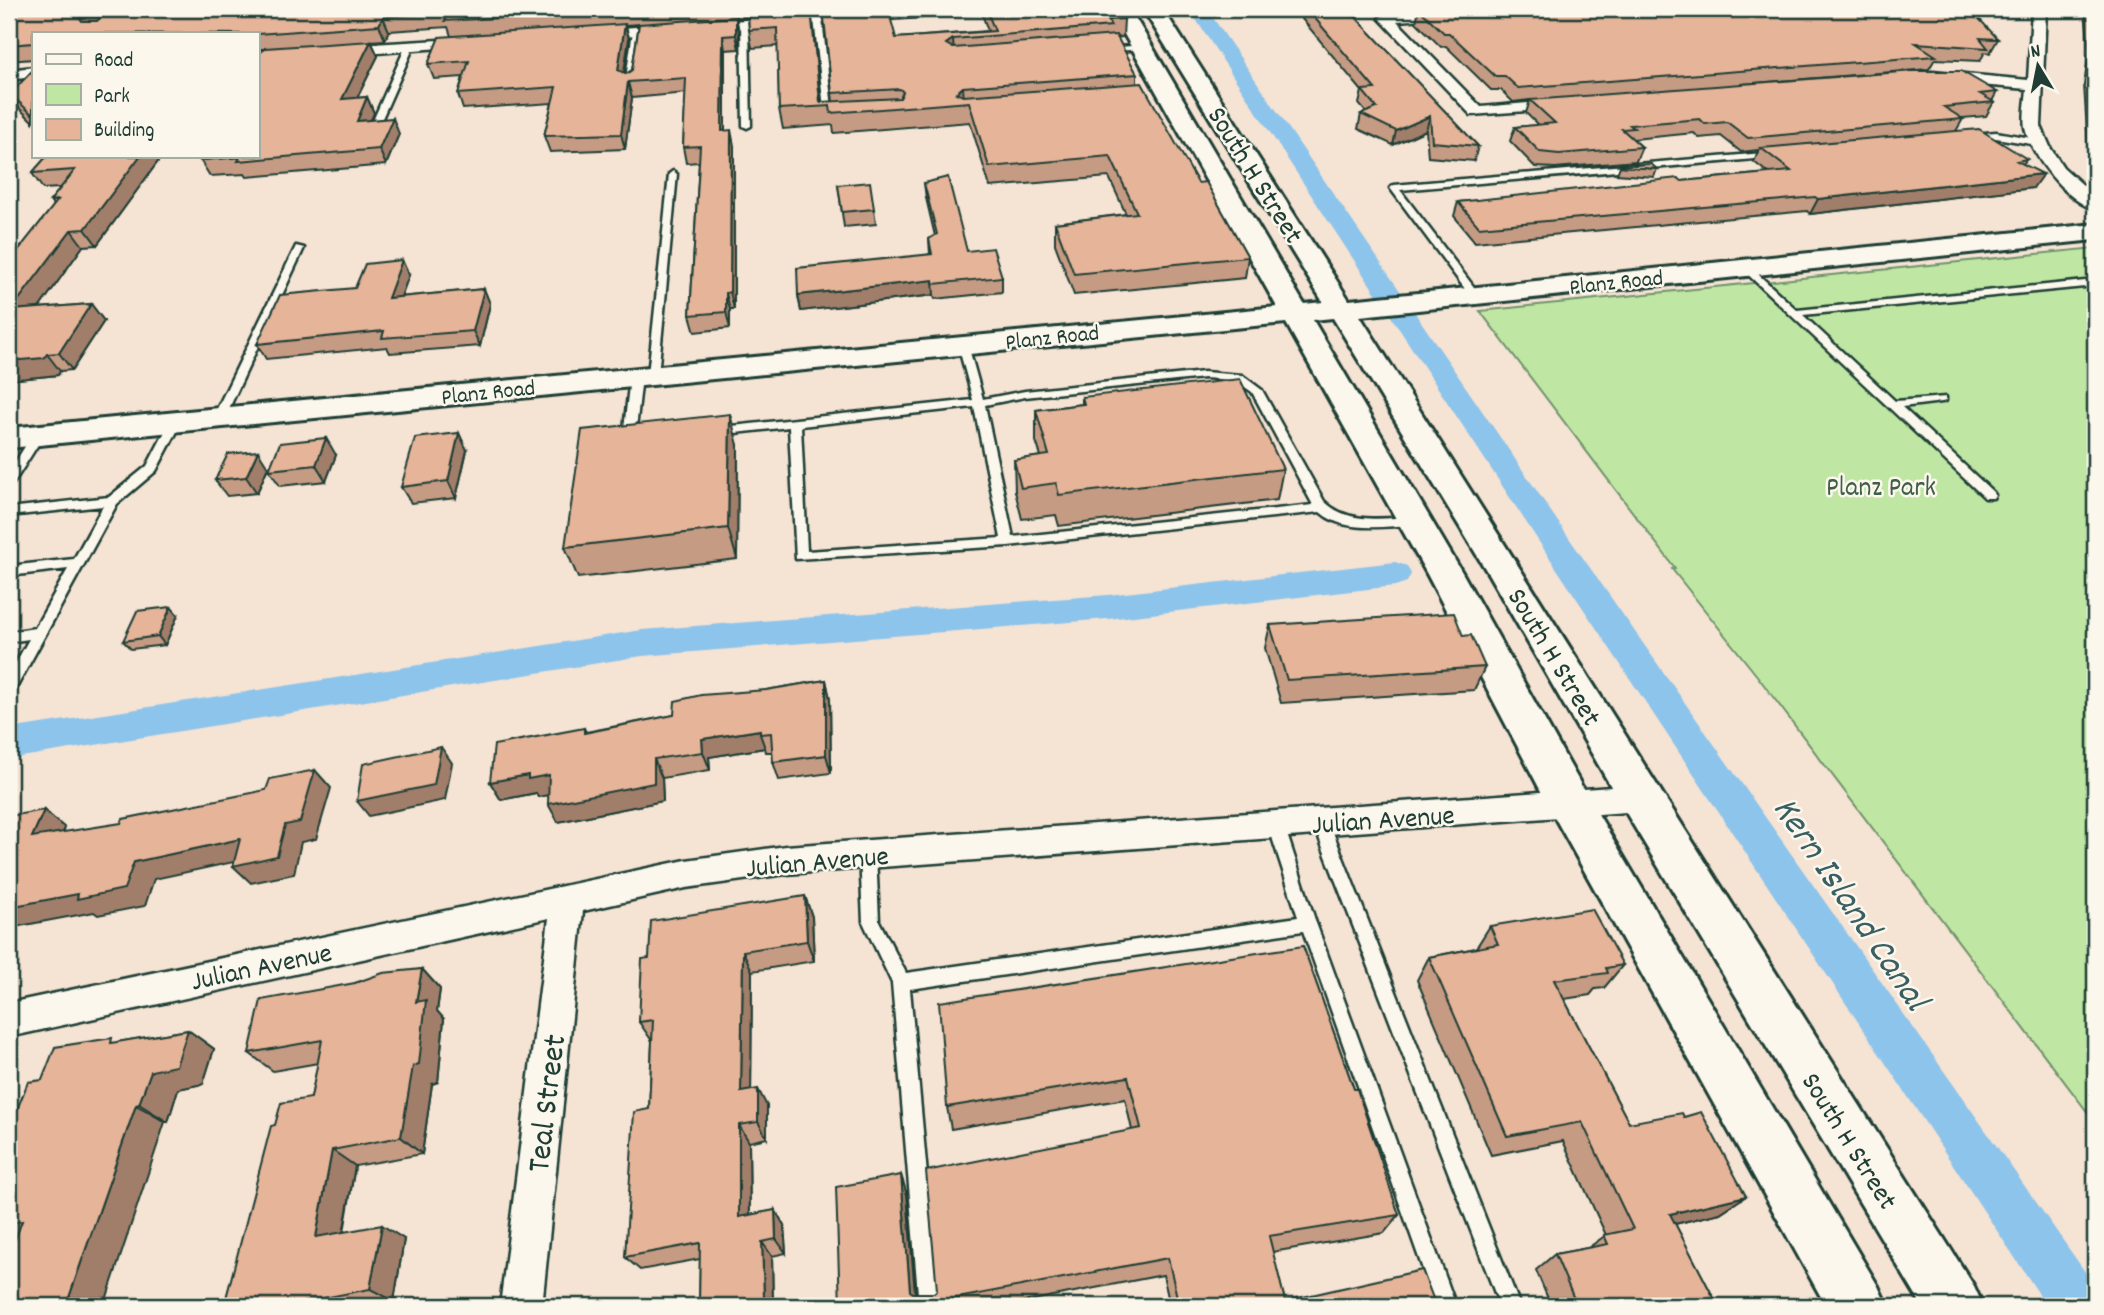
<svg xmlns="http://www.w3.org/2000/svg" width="2104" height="1315" font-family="Dekko,sans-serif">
	<rect width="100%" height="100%" fill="#f5e3d3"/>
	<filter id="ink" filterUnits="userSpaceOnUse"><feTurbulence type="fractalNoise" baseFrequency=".0143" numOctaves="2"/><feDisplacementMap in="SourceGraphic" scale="14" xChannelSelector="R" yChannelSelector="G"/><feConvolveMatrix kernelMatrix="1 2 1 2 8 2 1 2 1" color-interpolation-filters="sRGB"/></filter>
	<g filter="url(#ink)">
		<path fill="#bfe7a3" stroke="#6f926c" stroke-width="2" d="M2095 248V1122L1758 677 1672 569 1675 568 1480 311Z"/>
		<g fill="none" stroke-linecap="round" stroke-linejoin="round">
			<path fill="#8dc4eb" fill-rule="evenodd" d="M1189 9H1207L1569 538 2095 1286V1306H2047L1547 554Z
				M1395 562 1407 566 1411 574 1407 582 1395 586 1108 619 642 656 9 759V729L642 630 1108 595Z"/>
			<defs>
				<path id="lane" d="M818 17 822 19 833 117 829 119 825 117 814 19Z
					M745 22 749 24 751 126 747 128 743 126 741 24Z
					M637 29 641 31 633 85 629 87 625 85 633 31Z
					M410 44 414 46 376 132 369 134 368 132 406 46Z
					M1145 45V49H1142L1105 52 1101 50 1105 48Z
					M1996 132 2037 139 2041 142 2037 145 1996 138 1973 140 1969 137 1973 134Z
					M1775 152 1779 155 1778 157 1400 190 1480 295 1475 298 1471 297 1390 188 1394 185Z
					M673 171 677 174 658 375 653 378 648 375 669 174Z
					M296 246 304 248 225 417 223 419H215L213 417Z
					M1742 265H1748L1797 310 2095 280V286L1803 315 1895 401 1946 397V401L1942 402 1902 407 1993 492 1995 495 1993 498H1985L1742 269Z
					M963 342 968 345 983 399 1025 391 1204 372 1242 375 1262 390 1324 501C1348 525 1383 518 1414 517L1420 521 1414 525C1384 526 1345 534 1320 512L1008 546 796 559 789 427 717 435 711 431 713 428 973 400 958 345ZM1204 378 1235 380 1252 392 1313 505 1013 537 985 405 1025 397ZM974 407 1001 538 807 551 801 426Z
					M636 374 642 377 636 429 644 438 638 442 627 436 624 429 630 377Z
					M176 418 182 422 156 471 117 504 14 692 9 693V675L29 639 9 642V632L35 628 68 569 9 576V566L74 559 103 506 9 516V508L109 497 147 466 170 422Z
					M38 431 44 435 13 484 9 485V472L34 432Z
					M1321 815 1327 817 1329 822 1520 1306H1500L1313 822 1315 817Z
					M1276 818 1282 820 1284 825 1316 923 1456 1306H1436L1303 931 910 989 939 1306H919L892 983 863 922 860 854 862 849 868 847 874 849 876 854 879 921 906 973 1298 917 1268 825 1270 820Z"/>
				<path id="street" d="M916 9H985L978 13 590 38 583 34 590 30Z
					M1455 9H1517L1510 13 1397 21 1481 107 1565 100 1571 102 1573 105 1571 108 1471 115 1379 18 1386 14Z
					M2032 9H2046L2041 126 2051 149 2063 167 2095 196V209C2068 203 2031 155 2025 128 2023 116 2026 101 2027 89L1933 81 1925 76 1933 71 2028 80Z
					M473 38 480 42 478 45 339 56 331 51 339 46Z
					M33 67V77L9 80V70Z
					M1640 785 1651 789 1656 798 1651 807 1640 811 786 874 686 888 583 911 542 1306H500L549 918 9 1037V1003L686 860 786 846Z"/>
				<path id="secondary" d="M1110 9H1130L1304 304 1323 302 1143 9H1163L1349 300 2095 224V240L1360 316 1974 1286 1983 1306H1922L1625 811 1489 575 1333 318 1313 320 1463 574 1585 792 1878 1286 1887 1306H1826L1555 818 1427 574 1286 323 9 448V428L1277 307Z"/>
			</defs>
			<use href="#lane" stroke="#1f3d34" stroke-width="5"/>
			<use href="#street" stroke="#1f3d34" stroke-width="5"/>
			<use href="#secondary" stroke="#1f3d34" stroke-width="6"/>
			<use href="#lane" fill="#fbf7ec" fill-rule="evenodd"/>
			<use href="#street" fill="#fbf7ec" fill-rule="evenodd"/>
			<use href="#secondary" fill="#fbf7ec" fill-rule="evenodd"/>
		</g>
		<path fill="#c69b83" stroke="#1f3d34" stroke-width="2" fill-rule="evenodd" d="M19 9H861L862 11 896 38 988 31 982 14V9H1118L1124 19 1123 37 1117 38 1137 74V83L1198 183 1248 257 1245 278 1074 295 1055 244V223L1126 214 1109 177 990 187 970 122 834 133 833 125 783 129 779 109 778 46 752 48 749 30 748 17 736 18 739 32V49L725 50V131L734 146V309H730V328L695 332 690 315 699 162 686 163 683 147 686 93 632 98 625 149 550 152 544 136 552 103 463 109 458 94 463 77 434 79 428 64 451 36 448 27 389 31 385 40 371 41 378 56 357 98 367 97 374 113 371 119 399 134 386 165 247 177 245 174 210 176 200 160 257 156 264 49H257V33H33V59L9 61V18ZM823 12 833 102H821L811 13ZM639 24 632 70 626 74 624 73 629 39 626 25Z
			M1298 9H1348L1478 146 1474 161 1428 157 1426 130 1393 145 1358 129 1361 114 1366 112 1359 104 1362 91 1297 13Z
			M1419 9 1998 39 1990 53 1985 52 1980 61 1935 59 1929 69 1741 84 1997 92 1992 101 1994 102 1986 116 1962 118 1963 119 1956 131 2027 159 2023 164 2033 188 1810 214 1807 211 1475 242 1454 216 1458 202 1768 173 1754 162 1759 150 1741 152 1721 136 1699 138 1694 133 1633 139 1642 147 1636 161 1555 168 1535 167 1510 141 1515 127 1538 125 1526 113 1530 100 1513 102 1501 90H1491L1446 46 1441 47 1416 22Z
			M2085 9H2095V156L2088 147 2084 85 2089 51Z
			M33 70V122L21 110 10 94Z
			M47 156H162L97 245 83 246 39 308 91 304 104 321 72 370 60 371 58 375 9 380V262L54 205 50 201 61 188 43 189 32 173Z
			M1620 166 1657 169 1654 177 1617 174Z
			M924 183 967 251 1002 277V292L935 299 934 295 801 311 798 295 930 254 929 239 935 236 926 198Z
			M838 185 874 209 876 224 844 227Z
			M409 275 401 297 484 289 490 304 480 346 390 353 387 347 266 359 257 344 355 288Z
			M1082 397 1283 469 1277 500 1059 526 1056 515 1022 519 1015 491 1014 460 1041 456 1036 441V410L1082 404Z
			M738 445 737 559 578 578 565 547Z
			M467 450 456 498 411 503 401 487Z
			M336 455 326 481 280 486 269 470Z
			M268 467 257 493 227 496 215 480Z
			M178 615 165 645 131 649 123 641Z
			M1270 625 1463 636 1485 667 1474 690 1281 703 1265 648Z
			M826 680 830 699 831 773 779 780 773 762V752H766L765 748 709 757 710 770 662 778 663 801 558 822 548 795 538 797 536 793 501 800 490 782 584 728 586 732 674 715 766 690Z
			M805 896 812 917 814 961 752 971 751 1090 767 1106V1138L749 1142 750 1215 775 1210 784 1225 786 1253 772 1256 773 1306H699L700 1259 640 1270 625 1257 649 1109 652 1041 639 1022 649 958Z
			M1490 926 1623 965 1604 988 1595 989 1590 995 1564 999 1629 1123 1684 1117 1746 1196 1720 1213 1675 1224 1718 1306H1551L1536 1270 1555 1254 1588 1248 1606 1235 1563 1141 1491 1155 1417 980 1429 957 1476 948Z
			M1303 946 1399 1215 1384 1233 1272 1252 1285 1301 1436 1306H1170L1163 1275 1001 1306H840L901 1175 907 1195 915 1293H934L1132 1130 1125 1099 951 1129 947 1107Z
			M422 969 440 989 437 1011 444 1019 438 1082 432 1084 422 1154 355 1166 344 1232 404 1239 394 1301 368 1306H224L275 1125 311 1098 318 1063 273 1071 249 1053 355 983Z
			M188 1030 214 1049 203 1084 178 1089 168 1122H165L14 1242 9 1243V1130L42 1080 118 1042Z"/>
		<path fill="#a17e6a" stroke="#1f3d34" stroke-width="2" d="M89 9H110L88 33 80 18Z
			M811 9 813 27 822 106H821Z
			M383 17 389 31 385 40 379 25Z
			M736 17 739 32V49L736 35Z
			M625 24 629 39 622 85 618 70Z
			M723 36 725 50V147L722 131Z
			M953 39 954 57 946 44Z
			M371 41 378 56 349 114 342 99Z
			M628 82 632 98 625 149 621 134Z
			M963 87 964 103 956 93Z
			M367 97 374 113 364 136 357 121Z
			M1430 116 1426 130 1393 145 1396 131Z
			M393 118 399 134 386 165 379 149Z
			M731 130 734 146V309L730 292Z
			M140 156H162L97 245 85 229Z
			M2043 174 2033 188 1810 214 1818 199Z
			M71 230 83 246 25 328 11 310Z
			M402 260 409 275 395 313 388 298Z
			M933 280 934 295 801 311 798 295Z
			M484 289 490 304 480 346 473 331Z
			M726 293 730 309V328L726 312Z
			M91 304 104 321 72 370 59 353Z
			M47 354 60 371 58 375 9 380V361Z
			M730 414 738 445 737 559 728 528Z
			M459 433 467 450 456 498 448 481Z
			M326 438 336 455 326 481 316 465Z
			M258 451 268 467 257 493 246 477Z
			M171 607 178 615 165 645 158 636Z
			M826 680 830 699 831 773 826 755Z
			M760 730V734L765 748 709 757 710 770 703 752 702 739Z
			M441 747 452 763 445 800 369 816 357 801Z
			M654 759 662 778 663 801 558 822 548 804Z
			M315 770 331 788 316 839 301 842 294 874 251 883 233 866 285 825Z
			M528 775H549L559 793 538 797 536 793 501 800 490 782Z
			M44 810 65 828 54 854 32 837Z
			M240 839 257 857 154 879 145 906 98 915 94 912 9 928V907L134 862Z
			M805 896 812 917 814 961 807 941Z
			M743 951 752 971 751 1110 741 1092Z
			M422 969 440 989 437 1011 444 1019 438 1082 432 1084 422 1154 401 1137 416 1002Z
			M188 1030 214 1049 203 1084 178 1089 168 1122 139 1104 151 1071Z
			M758 1089 767 1106V1138L758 1122Z
			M136 1105 165 1122 104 1306H66Z
			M739 1125 749 1142 750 1231 739 1217Z
			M332 1150 355 1166 340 1251 316 1237Z
			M901 1175 907 1195 916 1306 910 1291Z
			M1746 1196 1720 1213 1646 1231 1670 1214Z
			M775 1210 784 1225 786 1253 776 1239Z
			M382 1225 404 1239 394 1301 370 1289Z
			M762 1242 772 1256 773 1306H770L764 1298Z
			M303 1302 312 1306H302Z"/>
		<path fill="#e6b498" stroke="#1f3d34" stroke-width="2" d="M19 9H89L80 18 82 21H97L109 9H647L445 21 449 12 383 17 379 25 257 34 33 33V43L9 45V18Z
			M811 9 820 102 900 98 903 92 900 89 832 93 823 9H861L862 11 888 9 896 38 995 31 986 9H1118L1124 19 1108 20 1111 26 953 39 946 44 953 48 1116 35 1137 74 963 87 956 93 963 96 1142 83 1198 183 1206 182 1248 257 1074 274 1055 223 1137 213 1110 156 989 167 969 102 831 113 830 106 779 109 777 28 749 30 748 12Z
			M1307 9H1348L1478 146 1432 142 1430 116 1396 131 1361 114 1377 108 1362 90 1375 89Z
			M1419 9H1970L1998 39 1980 38 1988 48 1916 43 1936 56 1518 88 1505 76H1495L1449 33H1444Z
			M736 17V35L723 36 722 131 731 130 730 292 726 293V312L690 315 700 146 683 147 686 78 628 82 621 134 544 136 556 87 458 94 469 61 428 64 439 37 625 24 618 70 626 74 632 70 639 24Z
			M371 41 342 99 367 97 357 121 393 118 379 149 238 161 240 157 200 160 203 156H257V56L265 48Z
			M2095 55V95L2093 71Z
			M33 70V115L10 94Z
			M1914 71H1961L1997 92 1980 94 1994 102 1944 107 1963 119 1748 138 1727 122 1705 124 1700 119 1630 125 1634 128 1622 129 1642 147 1559 154 1540 152 1515 127 1555 123 1530 100Z
			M1979 129 2027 159 2017 161 2043 174 1818 199 1815 197 1479 227 1458 202 1678 178 1682 181 1791 171 1761 148Z
			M47 156H140L85 229 71 230 11 310 91 304 59 353 47 354 44 358 9 361V262L58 200 50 201 75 170 32 173Z
			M1651 164 1657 169 1620 166Z
			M948 177 967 251 993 248 1002 277 934 284 933 280 798 295 797 268 932 254 929 239 937 234 924 183Z
			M870 182 874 209 842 212 838 185Z
			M402 260 388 298 484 289 473 331 382 338 384 331 257 344 280 295 355 288 365 264Z
			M1240 379 1283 469 1059 495 1056 483 1021 488 1014 460 1049 455 1036 410 1084 404 1082 397Z
			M730 414 728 528 565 547 582 430Z
			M459 433 448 481 401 487 415 438Z
			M326 438 316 465 269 470 280 443Z
			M258 451 246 477 215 480 228 454Z
			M171 607 158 636 123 641 137 611Z
			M1454 613 1463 636 1471 635 1485 667 1287 680 1270 625Z
			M826 680V755L773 762 771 733 760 734V730L702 739 703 752 654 759V783L548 804 549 775 528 779V775L490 782 494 745 584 728V733L674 715 675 701 701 695 766 690Z
			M441 747 434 785 357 801 363 764Z
			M315 770 300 822 285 825 277 856 233 866 240 839 134 862 124 889 77 899 78 894 9 907V816L44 810 32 837 121 823 123 819 266 790 270 779Z
			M805 896 807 941 743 951 741 1092 758 1089V1122L739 1125V1217L775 1210 776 1239 762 1242 764 1298 740 1303V1306H699L700 1243 625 1257 634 1112 649 1109 653 1020 639 1022 642 959 649 958 651 921Z
			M1592 909 1623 965 1606 968 1608 973 1554 980 1629 1123 1682 1113 1684 1117 1701 1112 1746 1196 1670 1214 1718 1306H1577L1555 1254 1608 1244 1604 1235 1633 1229 1582 1122 1507 1136 1429 957 1498 944 1490 926Z
			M1303 946 1354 1089H1357L1399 1215 1269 1236 1285 1301 1422 1270 1436 1306H1179L1168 1258 916 1306H840L836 1187 901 1175 910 1291 913 1293H934L937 1290 926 1171 1141 1128 1128 1077 947 1107 939 1002Z
			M422 969 416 1002 426 1000 419 1064 413 1066 401 1137 332 1150 316 1237 382 1225 370 1289 303 1302 302 1306H224L271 1126 275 1125 281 1103 311 1098 322 1040 249 1053 261 1000 355 983 383 973Z
			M188 1030 176 1066 151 1071 139 1104 136 1105 66 1306H9V1256L22 1221 9 1223V1130L28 1082 42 1080 55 1047 112 1038 111 1043Z"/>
	</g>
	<g text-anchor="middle" stroke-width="5" stroke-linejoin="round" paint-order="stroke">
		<g font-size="23" fill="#1f3d34" stroke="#fbf7ec">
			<text transform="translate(1616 281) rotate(-6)" y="8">Planz Road</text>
			<text transform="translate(1052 336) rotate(-6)" y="8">Planz Road</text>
			<text transform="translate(488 391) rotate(-6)" y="8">Planz Road</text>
		</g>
		<g font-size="28" fill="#1f3d34" stroke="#fbf7ec">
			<text transform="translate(1257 174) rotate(58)" y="10">South H Street</text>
			<text transform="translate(1556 656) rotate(59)" y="10">South H Street</text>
			<text transform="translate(1383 818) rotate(-4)" y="10">Julian Avenue</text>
			<text transform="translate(817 860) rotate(-5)" y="10">Julian Avenue</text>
			<text transform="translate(261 965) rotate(-12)" y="10">Julian Avenue</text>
			<text transform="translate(1851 1140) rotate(58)" y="10">South H Street</text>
		</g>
		<g font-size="28" fill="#3f5f4a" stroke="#fbf7ec">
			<text x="1881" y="495">Planz Park</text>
		</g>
		<g font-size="33" fill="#1f3d34" stroke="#fbf7ec">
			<text transform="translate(544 1103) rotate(-83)" y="12">Teal Street</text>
		</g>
		<g font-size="37" font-style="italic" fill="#3a5f62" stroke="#fbf7ec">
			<text transform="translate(1853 902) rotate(56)" y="13">Kern Island Canal</text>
		</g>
	</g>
	<rect width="2104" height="1315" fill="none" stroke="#fbf7ec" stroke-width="35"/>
	<rect x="18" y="18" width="2069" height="1280" fill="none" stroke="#1f3d34" stroke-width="2.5" filter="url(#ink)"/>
	<rect x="32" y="32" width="228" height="126" fill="#fbf7ec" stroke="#a3ada2" stroke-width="2"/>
	<rect x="46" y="54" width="35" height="10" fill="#fbf7ec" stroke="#a3ada2" stroke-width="2"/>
	<text x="94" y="66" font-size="21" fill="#1f3d34">Road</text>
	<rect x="46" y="84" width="35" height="21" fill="#bfe7a3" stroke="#a3ada2" stroke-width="2"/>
	<text x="94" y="102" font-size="21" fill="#1f3d34">Park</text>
	<rect x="46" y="119" width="35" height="21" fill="#e6b498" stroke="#a3ada2" stroke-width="2"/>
	<text x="94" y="136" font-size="21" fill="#1f3d34">Building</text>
	<g transform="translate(2038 66) rotate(350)" stroke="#fbf7ec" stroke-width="5" paint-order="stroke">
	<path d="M0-5L12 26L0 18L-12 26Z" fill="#1f3d34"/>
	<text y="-10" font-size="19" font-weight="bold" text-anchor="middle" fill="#1f3d34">N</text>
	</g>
</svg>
